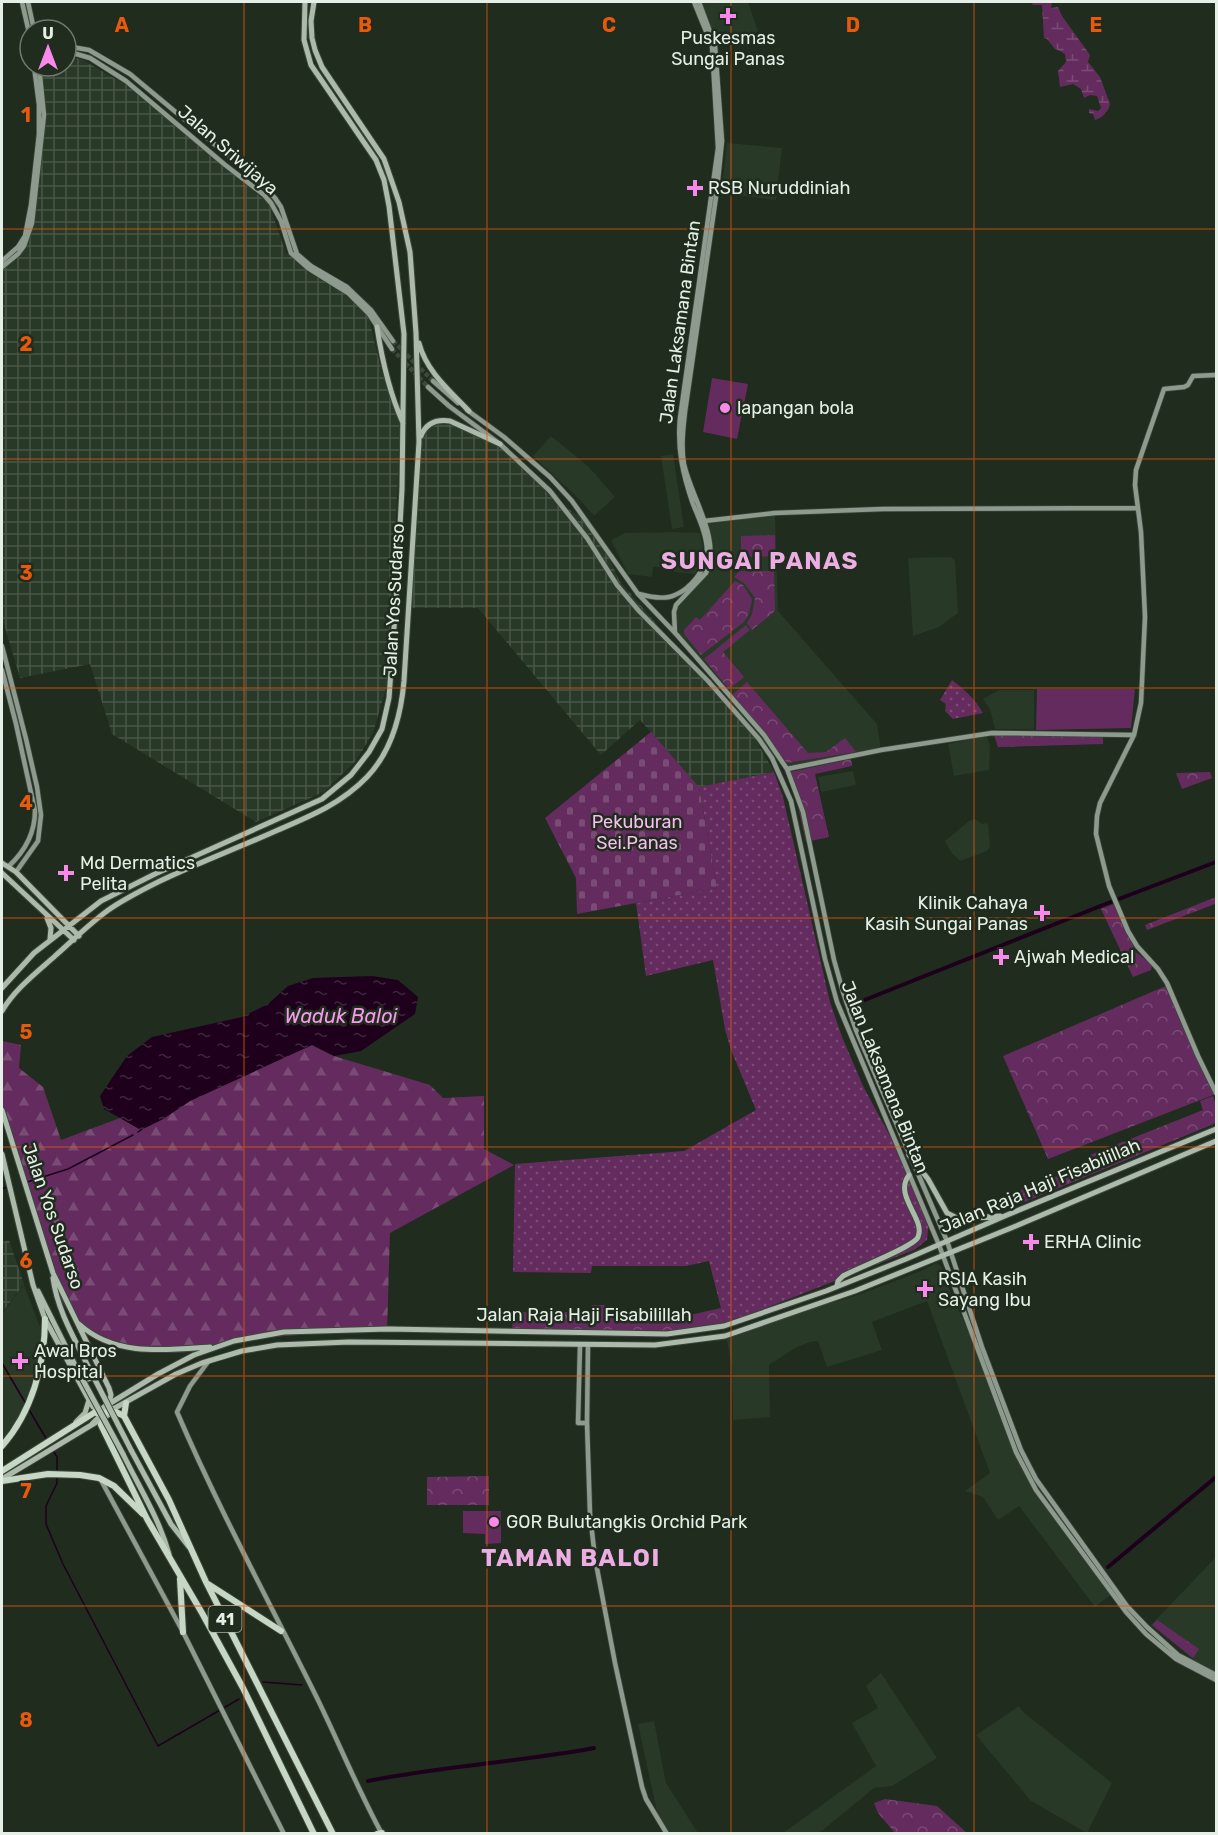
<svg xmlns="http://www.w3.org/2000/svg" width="1218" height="1835" font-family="Rubik,sans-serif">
	<defs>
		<pattern id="industrial-grid" width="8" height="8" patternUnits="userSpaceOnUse" patternTransform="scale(1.5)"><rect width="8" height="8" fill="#283927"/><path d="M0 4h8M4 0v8" fill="none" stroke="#475646"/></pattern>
		<pattern id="grass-dots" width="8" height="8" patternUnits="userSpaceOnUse" patternTransform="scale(1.5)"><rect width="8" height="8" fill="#642c5e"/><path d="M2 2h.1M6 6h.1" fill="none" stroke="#7a4b75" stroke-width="1.8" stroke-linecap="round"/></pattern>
		<pattern id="forest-firs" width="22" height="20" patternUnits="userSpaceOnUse" patternTransform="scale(1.5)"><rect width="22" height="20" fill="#642c5e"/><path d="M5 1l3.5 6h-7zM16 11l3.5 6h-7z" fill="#7a4b75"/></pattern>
		<pattern id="wetland-marsh" width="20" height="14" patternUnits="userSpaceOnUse" patternTransform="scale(1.5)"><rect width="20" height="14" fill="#642c5e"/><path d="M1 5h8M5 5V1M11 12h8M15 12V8" fill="none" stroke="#7a4b75"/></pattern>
		<pattern id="cemetery-stones" width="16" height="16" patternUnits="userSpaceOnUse" patternTransform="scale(1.5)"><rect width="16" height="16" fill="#642c5e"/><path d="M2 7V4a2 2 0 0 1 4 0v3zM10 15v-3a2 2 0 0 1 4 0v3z" fill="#7a4b75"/></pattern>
		<pattern id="park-crowns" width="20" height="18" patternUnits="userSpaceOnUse" patternTransform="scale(1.5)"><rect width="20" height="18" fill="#642c5e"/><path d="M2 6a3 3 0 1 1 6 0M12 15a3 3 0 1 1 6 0" fill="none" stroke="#7a4b75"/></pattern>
		<pattern id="water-ripples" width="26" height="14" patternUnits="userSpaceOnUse" patternTransform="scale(1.5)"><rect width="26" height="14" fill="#1e001c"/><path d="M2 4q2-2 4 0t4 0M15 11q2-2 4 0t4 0" fill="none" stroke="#3f263d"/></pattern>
	</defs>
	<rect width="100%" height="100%" fill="#1f2c1e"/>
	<path fill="#283927" d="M698 2H748L758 31 751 35 714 41Z
		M727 143 782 148 776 200 721 193Z
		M551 436 589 467 615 497 594 516 579 499 533 456Z
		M673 454 684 527 672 529 661 456Z
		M775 513 778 611 877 724 881 750 787 769 776 751 675 633V609L706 573 704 521Z
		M676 532 700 533 704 554 695 574 674 572V568L653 567 652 577 628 574 611 540 625 533Z
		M951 557 955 561 958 613 939 627 913 636 908 558Z
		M999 690H1034V729H995L990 709 983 699Z
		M987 736 990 745 989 770 954 776 948 744Z
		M853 771 856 785 821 792 818 777Z
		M975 819 982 824 988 823 990 847 987 851 960 861 951 852 945 841 969 821Z
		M936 1263 941 1266 952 1296 989 1376 1016 1452 1038 1490 1113 1593 1095 1607 1019 1506 998 1520 983 1497 965 1491 990 1473 927 1301 872 1322 882 1350 827 1367 818 1341 810 1342 797 1347 769 1365 770 1417 733 1420 732 1367 726 1335 861 1294 921 1271Z
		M24 1285 40 1327V1350L36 1371 21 1414 2 1441V1314Z
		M1216 1557V1672L1194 1660 1151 1625Z
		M881 1673 937 1758 892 1786 874 1788 823 1830 816 1833H783L876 1766 852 1723 878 1708 866 1686Z
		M1019 1706 1022 1711 1112 1783 1087 1833 1031 1801 976 1735Z
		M654 1721 666 1783 698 1833H668L659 1821 638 1724Z"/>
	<path fill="url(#industrial-grid)" d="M66 56 81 59 128 86 269 204 286 253 343 293 368 315 382 372 398 405 400 442 387 685 373 733 356 761 324 792 256 822 112 734 90 664 20 678 2 618V267L20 254 33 199 40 125 37 66H66Z
		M442 420 500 444 562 505 580 516 607 553 619 580 756 740 774 772 699 787 640 720 601 755 478 608H409L419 442 424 430Z
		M9 1240 24 1284 2 1313V1242Z"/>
	<path fill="url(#grass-dots)" d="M952 680C965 690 975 699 983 713L953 719 945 711 946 704 940 700Z
		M774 772 783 797 830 1002 842 1037 864 1088 897 1149 929 1218 927 1240 914 1250 725 1324 709 1261 686 1266H592L591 1273 513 1272 515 1164 684 1151 756 1110 731 1050 725 1029 713 960 646 976 636 903 717 888 699 787Z"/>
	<path fill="url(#forest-firs)" d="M2 1041 21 1045 19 1068 43 1087 61 1140 120 1118 141 1130 163 1119 190 1101 312 1045 334 1056 430 1085 443 1098 484 1096V1149L514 1165 390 1233 387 1332C343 1332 299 1334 255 1339 236 1341 217 1348 197 1351 157 1357 104 1345 73 1317 68 1312 64 1304 60 1298L2 1110Z"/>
	<path fill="url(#wetland-marsh)" d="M1031 2H1052L1051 8 1058 7 1062 16 1090 55 1088 62 1100 77 1110 104C1109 111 1102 118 1095 120L1093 114 1089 113V109L1098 111 1101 108 1097 96 1090 95 1084 98 1081 89 1073 84 1060 87 1058 71 1066 62 1065 54 1054 48 1047 39 1044 38 1042 5H1033Z"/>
	<path fill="url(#cemetery-stones)" d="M651 732 699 787 717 888 577 914 576 878 545 818Z"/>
	<path fill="url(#park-crowns)" d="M775 535V556L741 557V536Z
		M739 571H774L775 611 752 630 747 623 752 614 755 598 745 584 734 577Z
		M735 581 743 585 752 599 749 614 744 622 701 655 684 634V630L696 617 700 620Z
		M746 625 750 630 723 652 744 677 729 689 704 659Z
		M747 682 808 753 826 752 845 738 856 752 787 763 732 695Z
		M1103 734V744L998 747 994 735Z
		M851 759 852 766 815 774 829 837 806 842 790 772Z
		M1210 772 1212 778 1182 789 1176 773Z
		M1216 897V905L1215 904 1147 930 1145 925Z
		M1114 904 1136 952 1152 965 1151 970 1133 977 1101 909Z
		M1168 985 1216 1094 1048 1159 1003 1056Z
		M1213 1096 1216 1105V1123L1020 1204 1016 1192 1089 1164 1088 1160 1090 1155 1203 1110 1200 1101Z
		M592 1305H605V1318L672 1319 721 1308 725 1324 652 1335 580 1336 512 1331 513 1312H592Z
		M489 1476V1505H427V1477Z
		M1157 1620 1199 1649 1193 1658 1152 1625Z
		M885 1799 937 1806 967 1833H895L878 1813 874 1803Z"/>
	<path fill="#642c5e" d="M712 378 748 384 737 439 703 432Z
		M1037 689H1135L1131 728 1036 730Z
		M463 1511H501V1543L485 1544V1534L463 1533Z"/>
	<path fill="url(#water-ripples)" d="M372 976 398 980 418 997 415 1014 361 1051 334 1056 312 1045 190 1101 163 1119 141 1130 104 1109 100 1096 127 1056 152 1037 242 1017 268 1004 288 986 313 978Z"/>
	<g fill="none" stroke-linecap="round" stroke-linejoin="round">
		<path stroke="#1e001c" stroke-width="1.5" d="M138 1132 141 1130
			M27 1182 68 1169 133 1135
			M2 1189 7 1187
			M2 1363 26 1404
			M28 1408 47 1440
			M54 1452 57 1457V1473
			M57 1478V1483L46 1506V1524L63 1564 158 1746 239 1699
			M263 1682 302 1685"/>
		<path stroke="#1e001c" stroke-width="4" d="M862 1001 1103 905 1216 862
			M1108 1567 1216 1477
			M368 1781C443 1766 519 1762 594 1748"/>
		<path stroke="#3d493c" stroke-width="4.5" stroke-dasharray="4.5 2" stroke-linecap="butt" d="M393 341 433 381
			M392 349 428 387"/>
		<defs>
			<path id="secondary" d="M22 2 30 37
				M28 2 34 30
				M66 46 89 50 130 74 261 183 275 198 281 207 297 254 311 266 347 287 371 310 393 341
				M66 51 90 58 126 81 224 164 264 195 271 203 281 221 291 253 308 268 348 293 369 314 392 349
				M2 261 18 247 25 236 31 205 39 134V105L34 66
				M2 267 18 254 24 246 32 223 44 115 39 66
				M1216 375 1193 376 1188 385 1184 387 1164 389 1136 470 1135 485 1141 532 1145 617 1141 703 1134 735 1100 803 1097 816 1096 834 1109 886 1128 931 1137 946 1158 969 1167 983 1198 1056 1216 1093
				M433 381 458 403
				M428 387 449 406 500 444 550 491 587 538 617 585 639 611 708 681 759 739 772 758 791 801 825 959 837 1002 939 1245 1016 1452 1036 1490 1126 1612 1146 1634 1176 1659 1216 1680
				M467 410 504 437 550 477 572 501 638 594 677 635 764 735 787 769 803 812 834 960 843 992 856 1030 947 1241 982 1347 1021 1450 1036 1479 1127 1606 1147 1627 1178 1655 1216 1675
				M704 521 775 513 883 509 1137 508
				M639 594C650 597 665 600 675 595 690 589 707 569 707 552 707 535 699 519 693 504 683 475 677 449 680 418L718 148 712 46 694 2
				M675 633 674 612 676 605 706 573C722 540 691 497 684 464 681 447 683 430 685 412L717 190 722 141 715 45 699 2
				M2 646 26 739 37 787 41 815 38 841 16 872
				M2 670 16 724 35 811C35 833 25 851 9 866
				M787 769 881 750 992 733 1134 735
				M580 1345 578 1423H587
				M588 1345 587 1423 590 1514 595 1558 615 1663 642 1787 646 1799 667 1834
				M208 1362 190 1386 177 1412C219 1510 270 1603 317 1698 339 1743 358 1790 382 1834
				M102 1482 183 1632 284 1834"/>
			<path id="primary" d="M377 327C382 360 389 392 403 423
				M419 343C426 371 450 391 469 411
				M421 436C426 423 436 419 450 421L500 444
				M2 863 16 872 79 936
				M2 873 74 940
				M47 918 51 928 50 939
				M2 988 34 953 101 901 155 874 322 799 351 775 369 752 382 729 389 698 396 600 402 489 404 334 389 206 384 180 376 160 311 65 304 40 305 2
				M2 1011C15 989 36 973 55 956 72 941 88 925 107 911 122 900 140 891 158 882 197 863 238 848 278 830 311 816 342 803 367 777 392 751 401 715 404 681L419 442 416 333 410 252 399 202 384 159 322 67 315 50 312 38 311 21 314 2
				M2 1110 53 1273 109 1388 111 1395 108 1405
				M2 1154 33 1285 45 1319 89 1400 85 1413 76 1422
				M909 1155 928 1179 947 1213 959 1219 1000 1216
				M53 1278C57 1309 74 1338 88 1366
				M837 1286 838 1281 843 1276C857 1268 914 1247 918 1237 926 1219 893 1196 909 1175
				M38 1291 78 1371
				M79 1324C115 1357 166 1350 210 1347
				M81 1381 91 1378 100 1370
				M89 1400 93 1407 96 1409 115 1408 176 1374 202 1363 242 1351 277 1345 349 1342 655 1345 725 1336 855 1291 1016 1226 1216 1141
				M104 1407 158 1374 194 1355 234 1341 284 1332 388 1329 667 1334 724 1326 826 1291 906 1259 1007 1215 1216 1129
				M92 1424 103 1413
				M131 1450 171 1524 189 1547
				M123 1454C139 1487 159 1518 169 1554
				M2 1479 113 1412"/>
			<path id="highway" d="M126 1403 124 1416 169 1500 206 1582 333 1834
				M97 1413 116 1412 124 1416
				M104 1418 101 1425 147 1519 202 1613 243 1688 314 1834
				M2 1446C32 1412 45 1364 45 1319
				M2 1471 100 1409
				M2 1481 48 1474 80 1475 99 1478 114 1486 143 1514
				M180 1579 183 1632
				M208 1584 281 1631
				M377 1834 382 1833"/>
		</defs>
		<use href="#secondary" stroke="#3b473a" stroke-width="6"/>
		<use href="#primary" stroke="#3b473a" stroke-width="7"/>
		<use href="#highway" stroke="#3b473a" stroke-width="8"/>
		<use href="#secondary" stroke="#8f9a8f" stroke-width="4.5"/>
		<use href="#primary" stroke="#acbaab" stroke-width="5"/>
		<use href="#highway" stroke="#c6d7c5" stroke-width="6"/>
		<defs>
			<path id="primary-bridge" d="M88 1366 131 1450
				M78 1371 123 1454"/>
		</defs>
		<use href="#primary-bridge" stroke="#3b473a" stroke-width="7" stroke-linecap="butt"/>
		<use href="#primary-bridge" stroke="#acbaab" stroke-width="5"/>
	</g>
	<path fill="none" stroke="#e8590c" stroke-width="1.5" stroke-opacity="0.55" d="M244 2V1834M487 2V1834M731 2V1834M974 2V1834M2 229H1216M2 459H1216M2 688H1216M2 918H1216M2 1147H1216M2 1376H1216M2 1606H1216"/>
	<g fill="#f888ea" stroke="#1f2c1e" stroke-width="2">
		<path d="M725 7h6v6h6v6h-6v6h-6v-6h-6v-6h6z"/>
		<path d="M692 179h6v6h6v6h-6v6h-6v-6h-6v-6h6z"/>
		<circle cx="725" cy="408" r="6"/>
		<path d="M63 864h6v6h6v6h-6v6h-6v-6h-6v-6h6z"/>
		<path d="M1039 904h6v6h6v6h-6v6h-6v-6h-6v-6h6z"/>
		<path d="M998 948h6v6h6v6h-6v6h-6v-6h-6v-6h6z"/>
		<path d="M1028 1233h6v6h6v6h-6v6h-6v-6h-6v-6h6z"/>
		<path d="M922 1280h6v6h6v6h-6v6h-6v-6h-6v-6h6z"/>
		<path d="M17 1352h6v6h6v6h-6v6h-6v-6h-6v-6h6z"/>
		<circle cx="494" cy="1522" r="6"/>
	</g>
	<g text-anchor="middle" stroke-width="5" stroke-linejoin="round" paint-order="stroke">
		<rect fill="#1f2c1e" stroke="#aab4a9" stroke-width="1.5" x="208.5" y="1606" width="33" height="26" rx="4.5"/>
		<g font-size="16" font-weight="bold" fill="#e6efe5">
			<text x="225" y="1625">41</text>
		</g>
		<g font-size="18" fill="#e6efe5" stroke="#1f2c1e" text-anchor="start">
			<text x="728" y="44" text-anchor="middle">Puskesmas<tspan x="728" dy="21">Sungai Panas</tspan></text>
			<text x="708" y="194">RSB Nuruddiniah</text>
			<text x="737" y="414">lapangan bola</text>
			<text x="80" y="869">Md Dermatics<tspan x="80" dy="21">Pelita</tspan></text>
			<text x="1028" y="909" text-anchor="end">Klinik Cahaya<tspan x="1028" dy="21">Kasih Sungai Panas</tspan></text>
			<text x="1014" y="963">Ajwah Medical</text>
			<text x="1044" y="1248">ERHA Clinic</text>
			<text x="938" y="1285">RSIA Kasih<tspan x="938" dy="21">Sayang Ibu</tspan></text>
			<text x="34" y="1357">Awal Bros<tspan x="34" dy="21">Hospital</tspan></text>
			<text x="506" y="1528">GOR Bulutangkis Orchid Park</text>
		</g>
		<g font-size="18" fill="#e6efe5" stroke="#1f2c1e">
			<text transform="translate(228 150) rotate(41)" y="6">Jalan Sriwijaya</text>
			<text transform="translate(680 322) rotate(-82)" y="6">Jalan Laksamana Bintan</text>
			<text transform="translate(394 600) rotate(-87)" y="6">Jalan Yos Sudarso</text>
			<text transform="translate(885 1077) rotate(68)" y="6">Jalan Laksamana Bintan</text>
			<text transform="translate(1040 1186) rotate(-23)" y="6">Jalan Raja Haji Fisabilillah</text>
			<text transform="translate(53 1216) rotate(71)" y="6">Jalan Yos Sudarso</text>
			<text x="584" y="1321">Jalan Raja Haji Fisabilillah</text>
		</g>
		<g font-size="18" fill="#f8bdef" stroke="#1f2c1e">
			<text x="637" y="828">Pekuburan<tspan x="637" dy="21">Sei.Panas</tspan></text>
		</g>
		<g font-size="20" font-style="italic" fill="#fa98ed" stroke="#1f2c1e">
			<text x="341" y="1023">Waduk Baloi</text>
		</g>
		<g font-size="24" font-weight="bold" letter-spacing="1.5" fill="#ecade2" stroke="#1f2c1e">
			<text x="760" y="569">SUNGAI PANAS</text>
			<text x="571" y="1566">TAMAN BALOI</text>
		</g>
	</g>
	<g font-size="20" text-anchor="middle" font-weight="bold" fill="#e8590c" stroke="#1f2c1e" stroke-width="5" stroke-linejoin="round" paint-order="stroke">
		<text x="122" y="32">A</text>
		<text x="365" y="32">B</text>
		<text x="609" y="32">C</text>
		<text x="853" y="32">D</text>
		<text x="1096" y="32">E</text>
		<text x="26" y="122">1</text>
		<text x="26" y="351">2</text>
		<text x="26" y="580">3</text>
		<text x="26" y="810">4</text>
		<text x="26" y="1039">5</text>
		<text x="26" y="1268">6</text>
		<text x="26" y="1498">7</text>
		<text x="26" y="1727">8</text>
	</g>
	<rect width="1218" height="1835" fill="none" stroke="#e6efe5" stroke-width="6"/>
	<g transform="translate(48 48)"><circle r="28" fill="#1f2c1e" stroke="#6f7a6e" stroke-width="1.5"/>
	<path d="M0-4.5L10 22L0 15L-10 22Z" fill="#f888ea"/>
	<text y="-9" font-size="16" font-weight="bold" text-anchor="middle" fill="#e6efe5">U</text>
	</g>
</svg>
